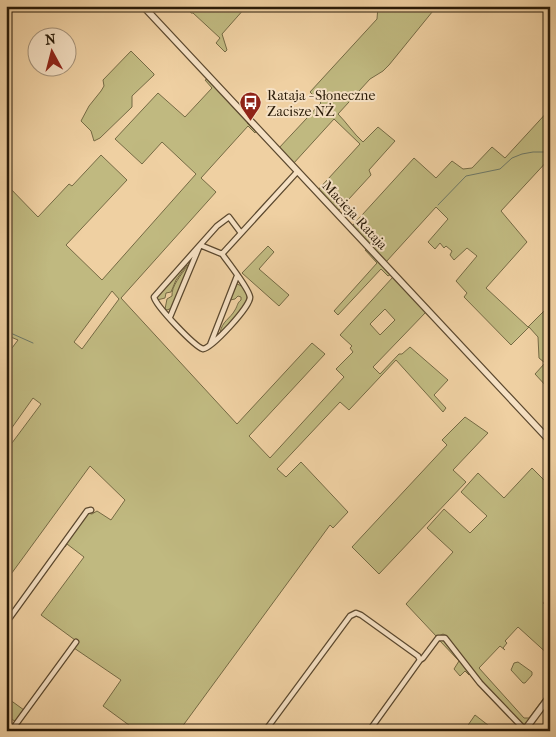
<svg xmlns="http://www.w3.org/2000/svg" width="556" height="737" font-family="'IM FELL French Canon',serif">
	<rect width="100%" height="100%" fill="#efd0a2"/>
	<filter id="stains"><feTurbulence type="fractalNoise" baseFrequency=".004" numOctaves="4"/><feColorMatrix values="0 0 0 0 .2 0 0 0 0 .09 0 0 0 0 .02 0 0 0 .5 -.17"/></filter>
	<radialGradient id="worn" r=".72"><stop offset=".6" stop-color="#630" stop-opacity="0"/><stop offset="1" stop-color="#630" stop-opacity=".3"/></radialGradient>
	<path fill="#c0b980" stroke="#756a44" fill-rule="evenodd" d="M186 6H243L245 8 222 34 227 50 225 52 216 43 220 38 193 13H191Z
		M378 6H437L389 65 383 71 370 79 338 114C347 123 353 133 363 142L378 127 395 141 369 170 371 175 337 212 317 191 360 144 334 119 293 164 278 149 321 103 310 92 377 19Z
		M131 51 154 74V75L132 96V107L100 138 94 141 91 131 81 121 89 106 101 91 104 86 103 80Z
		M208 79 248 122 247 123 256 131 255 133 248 126 201 178 216 192 121 298 237 424 312 343 325 354 249 436 270 458 344 377 336 369 353 352 350 348 352 346 340 335 393 277 426 312 373 367 380 374 399 354H402L410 347 448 380 434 395 446 408 443 412 396 360 349 410 340 402 277 469 286 477 301 462 348 512 333 528 330 525 179 731H137L103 706 121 680 74 648 76 645 75 640 41 615 84 557 67 544 65 547 64 546 87 513 92 514 97 511 111 520 125 500 90 466 6 581V451L41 404 33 398 6 436V356L18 340 6 335V184L38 217 69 184 72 186 101 155 127 180 66 245 102 280 196 174 162 142 142 164 115 139 158 93 185 117 212 88 205 80ZM112 291 119 299 82 349 74 342ZM385 309 395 320 380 335 370 324Z
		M550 109V158L501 211 527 242 486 288 528 327 550 305V384L547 387 535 374 545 363 539 358 538 337 529 327 511 345 464 297 467 293 456 281 477 256 467 248 454 260 450 255 452 251 446 246 444 248 440 243 435 249 428 242 448 219 436 207 386 262 352 226 414 158 436 178 452 161 463 169 472 168 492 147 505 158Z
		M268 246 274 252 259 269 289 295 279 306 242 273Z
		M367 249 391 274 388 276 381 269 338 315 334 311 377 263 365 250Z
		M186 263 187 265 176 280 171 292 166 293 165 298 157 300 156 297Z
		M188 265H189L172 308 167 310 165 309 167 299 172 296C171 286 182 274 188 265Z
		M237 284C264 294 229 323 220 333 222 321 230 319 235 310 238 305 237 303 241 300V297L238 296 235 299 230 300Z
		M465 417 488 433 453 470 466 482 379 574 352 547 447 445 442 440Z
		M532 468 550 486V595L543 603 550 610V656L518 627 505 641 507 643 503 648 505 650 500 646 479 668 524 718H529L550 690V692L525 726H523L471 670 447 636 443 634 437 637 406 604 453 552 427 528 444 509 470 533 487 516 461 492 478 473 504 498Z
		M438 639 444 640 447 643 470 674 469 675 465 671 460 676 454 669 459 661 440 641H437Z
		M518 662 532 672V675L525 683H523L511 670 514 663Z
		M6 697 24 710 16 722 6 715Z
		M475 715 493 729 491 731H464Z"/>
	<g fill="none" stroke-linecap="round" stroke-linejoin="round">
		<path stroke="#6d7867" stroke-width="1" d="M438 205 466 176 500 169 512 158 522 154 533 152H550
			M6 331 33 343"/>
		<defs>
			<path id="minor" d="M222 254 200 245 154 297C156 306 194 346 203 349 212 348 251 306 250 297 249 289 228 262 222 254L297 172
				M170 317 200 245 217 226 229 217 241 233
				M210 345 237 276
				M6 623 87 511 91 510
				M420 660 423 658 438 638H445L480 683 525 730
				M11 731 76 642
				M265 731 350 616 356 613 361 615 418 656 420 660 369 731"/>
			<path id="tertiary" d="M143 6 550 441
				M524 731 550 696"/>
		</defs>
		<use href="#minor" stroke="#5b482e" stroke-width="7"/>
		<use href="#tertiary" stroke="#5b482e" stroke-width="8"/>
		<use href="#minor" stroke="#f5e0c3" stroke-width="4.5"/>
		<use href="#tertiary" stroke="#f5e0c3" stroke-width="5.5"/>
	</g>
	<defs>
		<symbol id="bus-pin" viewBox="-11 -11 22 30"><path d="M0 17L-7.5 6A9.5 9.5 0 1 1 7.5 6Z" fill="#8f2418" stroke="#f5e0c3"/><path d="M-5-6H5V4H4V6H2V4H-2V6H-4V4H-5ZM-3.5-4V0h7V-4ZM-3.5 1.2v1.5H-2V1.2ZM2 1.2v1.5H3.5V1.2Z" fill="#fff"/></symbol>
	</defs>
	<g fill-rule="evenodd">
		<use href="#bus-pin" x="238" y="90" width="25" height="34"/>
	</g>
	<g text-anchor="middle" stroke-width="4" stroke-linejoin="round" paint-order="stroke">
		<g font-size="14" fill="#2a1b08" stroke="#f5e0c3" text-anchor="start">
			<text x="267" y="100">Rataja - Słoneczne<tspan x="267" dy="16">Zacisze NŻ</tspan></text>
		</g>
		<g font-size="14" fill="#2a1b08" stroke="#f5e0c3">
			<text transform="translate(355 215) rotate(47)" y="5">Macieja Rataja</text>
		</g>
	</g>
	<rect width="556" height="737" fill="none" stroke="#efd0a2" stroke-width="25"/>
	<rect x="8" y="8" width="541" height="722" fill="none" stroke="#2a1b08" stroke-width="2.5"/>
	<rect x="12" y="12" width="531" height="712" fill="none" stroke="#2a1b08"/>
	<g transform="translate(52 52) rotate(353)"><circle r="24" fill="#f5e0c3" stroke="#a49178"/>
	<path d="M0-4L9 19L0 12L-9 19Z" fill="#8f2418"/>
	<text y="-8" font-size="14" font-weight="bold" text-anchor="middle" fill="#2a1b08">N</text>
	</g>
	<rect width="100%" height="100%" filter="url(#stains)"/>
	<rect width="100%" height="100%" fill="url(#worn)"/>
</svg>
